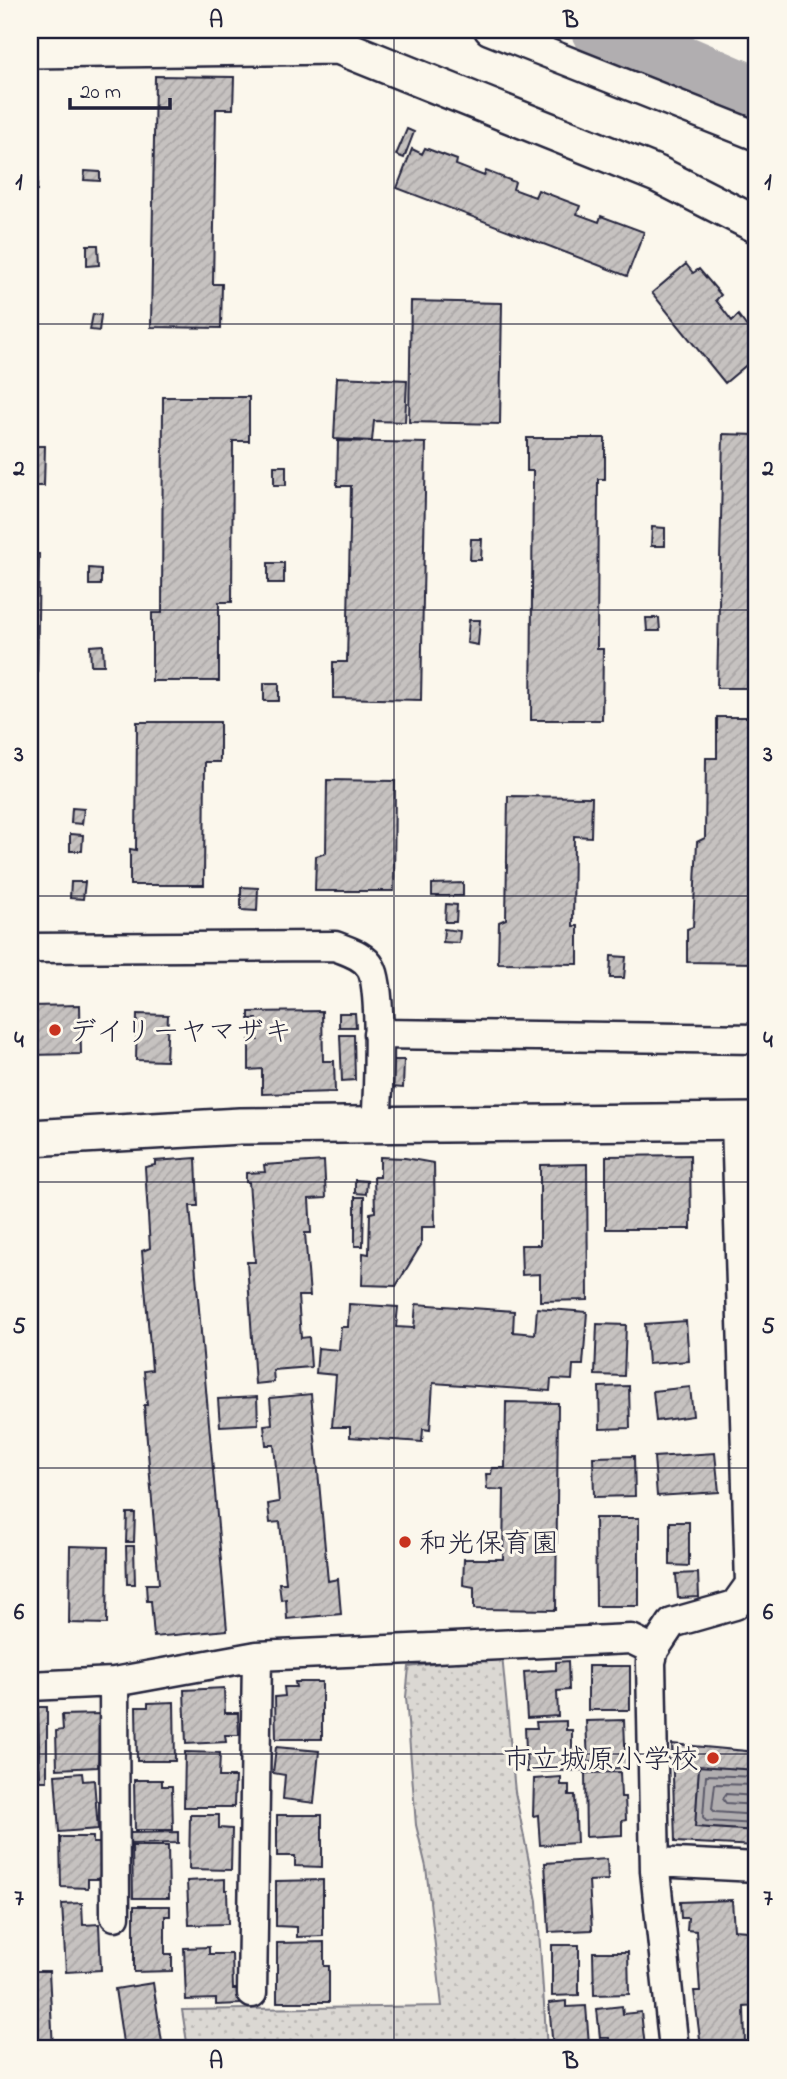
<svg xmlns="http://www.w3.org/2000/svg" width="787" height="2079" font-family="'Indie Flower','Klee One',sans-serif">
	<defs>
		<pattern id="park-dots" width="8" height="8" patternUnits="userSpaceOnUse" patternTransform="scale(1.75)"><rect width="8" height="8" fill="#dbd8d3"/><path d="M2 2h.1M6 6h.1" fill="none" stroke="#bcb9b6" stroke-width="1.8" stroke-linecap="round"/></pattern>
		<pattern id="building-hatch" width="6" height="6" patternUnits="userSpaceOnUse" patternTransform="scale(1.75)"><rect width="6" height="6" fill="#c6c2c0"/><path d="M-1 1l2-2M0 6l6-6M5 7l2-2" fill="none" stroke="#aaa6a6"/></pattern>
	</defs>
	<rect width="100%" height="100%" fill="#fbf7ec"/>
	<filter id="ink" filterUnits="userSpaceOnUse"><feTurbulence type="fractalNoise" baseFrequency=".0143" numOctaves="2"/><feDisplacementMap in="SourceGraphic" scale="14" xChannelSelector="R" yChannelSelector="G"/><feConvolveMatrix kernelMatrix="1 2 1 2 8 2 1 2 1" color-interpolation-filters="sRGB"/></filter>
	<g filter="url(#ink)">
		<path fill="url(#park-dots)" stroke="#7e7d87" stroke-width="2" d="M502 1655 515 1792 537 1901 547 2049H188L182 2010 442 2006 426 1867 416 1825 406 1697 409 1667Z"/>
		<path fill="#b1aeb0" stroke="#787681" stroke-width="2" d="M699 1766 757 1770V1831L695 1827Z"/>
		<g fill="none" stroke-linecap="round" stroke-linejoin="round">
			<path stroke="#5b5a6a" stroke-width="2" d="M757 1777 706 1775 703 1817 706 1821 757 1824
				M757 1785 715 1784 712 1809 715 1812 757 1815
				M757 1796 726 1794 723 1799 726 1803 757 1805"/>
			<path stroke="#b1aeb0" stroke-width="60" d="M601 30 757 97"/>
		</g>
		<path fill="url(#building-hatch)" stroke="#22223b" stroke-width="2" d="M155 76 234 77 233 109H216L213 284H222L221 328 151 327Z
			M407 129 414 132 404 158 396 155Z
			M425 148 457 160 456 165 484 176 486 171 515 182 513 189 535 197 538 190 580 206 577 214 599 222 601 216 644 232 627 276 397 188 412 149 422 154Z
			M30 153H38L37 190H30Z
			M85 171 100 172V181L84 180Z
			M87 245H98L99 265 87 266Z
			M686 264 693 273 699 269 721 295 716 300 732 321 738 315 757 340V344L752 348 757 356 725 383 652 293Z
			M411 301 502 303 500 424 409 422Z
			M93 314 101 315 99 331 90 330Z
			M337 377 407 380 405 422 374 421 372 441 334 439Z
			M163 397H249V441H233L232 602H219V681H152V613H162Z
			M723 434 757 435V688H717Z
			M527 438H605V479H598L597 649H603L602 720H531L533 471H527Z
			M338 441 426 443 421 700 333 698V662H347L351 486H337Z
			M30 446H45L44 486H30Z
			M274 466H286V485H274Z
			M652 527 665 528V546H651Z
			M471 539H482L481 560H470Z
			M30 554H39L37 681H30Z
			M268 563H284V583H268Z
			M89 568 101 569V585H89Z
			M646 618H659L660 631H647Z
			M469 620H480L478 645 467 643Z
			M103 645 104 665H91L90 646Z
			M264 683H279V701H264Z
			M717 717H757V835H751L750 933H757L756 963 687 962V929L693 927 697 842 705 838 706 758H717Z
			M137 722H220V762H205L204 885H130V849L136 850Z
			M327 780 395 781 394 891H315L316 856 326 853Z
			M508 796 592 797 591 837 574 836 573 926H578V964L498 963 499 922 506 919Z
			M72 808 84 809 82 824 71 823Z
			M70 834 83 835 82 851H70Z
			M71 882H85L83 899 70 898Z
			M463 883V896H432V884Z
			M241 887 258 888 257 911 241 910Z
			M446 904 457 905 456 922H445Z
			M444 929 460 931 459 943 443 942Z
			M611 956 626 957 624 978H610Z
			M80 1005 81 1054 30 1055V1006Z
			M322 1011 323 1061H334L335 1092 262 1094V1069L249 1070V1040H258L257 1019H249V1012Z
			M339 1013H355L356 1027H339Z
			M137 1014 168 1015 166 1061 136 1060Z
			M340 1035H354L355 1080 342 1081Z
			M393 1060H404L403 1088 392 1087Z
			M690 1155 691 1229H606V1156Z
			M380 1157 405 1158 434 1163 435 1227H421V1245L396 1286 362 1285 363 1253 369 1254 370 1213 375 1212 374 1177H380Z
			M196 1158 198 1206H190L227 1630 154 1637 151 1601H147L146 1584H159L144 1405H147L144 1371 152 1370 142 1251 150 1248 145 1167 155 1165V1161Z
			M324 1161 326 1198 309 1199 311 1233H305L310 1296H298L301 1338 309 1337 311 1367 273 1370 274 1382 255 1384 247 1262H255L249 1182H246V1173L265 1172 264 1165Z
			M587 1164 588 1300 540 1301V1274L522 1275 521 1245H540V1165Z
			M355 1180 367 1181 366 1194 355 1193Z
			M355 1197H364L363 1246H355Z
			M349 1304 398 1307 396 1327 414 1328 416 1304 514 1311 513 1332 535 1334 537 1308 587 1312 583 1365H573L572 1380 551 1379 550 1391 433 1383 430 1430 423 1429 422 1442 350 1437V1427H332L336 1375 316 1373 318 1348 339 1350 341 1327H348Z
			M686 1321 689 1361 648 1364 645 1324Z
			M597 1324 626 1325 624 1376 595 1375Z
			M629 1386 630 1428 600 1429 599 1387Z
			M690 1387 693 1416 656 1421 653 1391Z
			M311 1394 328 1581 338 1579 341 1614 287 1619 286 1599 281 1600 279 1583H286L280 1522 270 1523 268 1504 279 1502 274 1445H266L264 1425 272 1424 270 1398Z
			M257 1397 258 1424 220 1426 218 1399Z
			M506 1402 558 1403 556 1610 474 1609V1587L463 1585 464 1559H503L504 1490 487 1489 486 1474H491L492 1468H505Z
			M715 1453 719 1492 657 1496 654 1457Z
			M634 1456 635 1496 594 1497 593 1457Z
			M127 1513H135L134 1542H126Z
			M595 1518H639V1606H596Z
			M670 1522H689V1566L670 1565Z
			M70 1546 108 1547 107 1624 69 1623Z
			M126 1546H134L135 1584H127Z
			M698 1573 699 1597 678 1598 676 1574Z
			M568 1661 569 1690 557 1691 558 1716 527 1718 524 1672 556 1670V1662Z
			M588 1666H630V1710H588Z
			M295 1682H322V1739H276L275 1697 285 1696 284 1687H296Z
			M224 1688 225 1713H238L239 1735H225L226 1742 186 1744 184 1690Z
			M174 1702 175 1761H137L136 1707H148V1703Z
			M38 1707H47V1781H40Z
			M99 1714 98 1767 57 1769 56 1731 63 1730 62 1715Z
			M624 1720 626 1768 597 1769 596 1762H588L586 1721Z
			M566 1721V1730H572V1752L586 1751V1770L527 1772 525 1728H537L536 1722Z
			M672 1744 757 1752V1770L699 1766 695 1827 757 1831V1846L675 1842Z
			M276 1747 319 1751 314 1803 283 1799 285 1775 273 1773Z
			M185 1752 220 1753 219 1777H235L234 1807H184Z
			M620 1772 621 1797H625L626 1820 622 1821V1835L586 1837 585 1773Z
			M82 1773 83 1781 94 1780 98 1829 59 1832 55 1775Z
			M561 1777V1785H569V1795H575L577 1843 540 1845 538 1815 533 1816 534 1779Z
			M134 1780H162V1786H172L173 1830H135Z
			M190 1815H219V1828L232 1829 231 1870 189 1869Z
			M277 1815H322V1867L295 1866V1856H277Z
			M178 1832V1843L130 1844 129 1833Z
			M60 1837H93V1843H104V1857H101V1879H88V1888L61 1887Z
			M132 1846H168L169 1898H133Z
			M607 1859 608 1880 589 1881 592 1930 549 1932 545 1863Z
			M225 1879V1890H227L228 1924 189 1925 187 1881Z
			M323 1880V1936L297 1937V1927L276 1926V1881Z
			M732 1900 734 1930 748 1931 756 2006 744 2007 745 2043 701 2047 694 1991H700L696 1931 687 1930 688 1918H681L680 1902Z
			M82 1903 83 1925 99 1924 101 1970 66 1972 62 1904Z
			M134 1906H170V1916H165V1954H172V1971L134 1972Z
			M324 1942V1966H329V2002H277V1943Z
			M552 1945H579V1995L552 1996Z
			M209 1947V1954H232L233 1989H239L240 2004 216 2005V1999L186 2000 184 1948Z
			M593 1952H628L629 1994 594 1995Z
			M30 1971H49L53 2049H30Z
			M153 1983 163 2049H124L115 1989Z
			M566 2001V2007L586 2006 589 2044 582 2045 583 2049H553L549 2003Z
			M622 2006 623 2014 641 2012 645 2047 642 2049H611L609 2038H600L597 2009Z"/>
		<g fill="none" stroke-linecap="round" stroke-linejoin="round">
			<defs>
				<path id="minor" d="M489 30 757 136
					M30 948 335 946C347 951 364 955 371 968 383 987 378 1098 376 1124
					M378 1034 757 1039
					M114 1682 115 1916
					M30 1686 114 1682 257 1656 631 1639 654 1650
					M655 1862 757 1867
					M252 1993 257 1656
					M674 2049 655 1871 651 1662 654 1650 672 1623 735 1605 750 1584 736 1121"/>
				<path id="tertiary" d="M30 50 338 46 657 174 757 225
					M30 1138 240 1126 757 1121"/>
			</defs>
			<use href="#minor" stroke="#22223b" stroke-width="33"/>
			<use href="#tertiary" stroke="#22223b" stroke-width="40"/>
			<use href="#minor" stroke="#fbf7ec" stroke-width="28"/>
			<use href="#tertiary" stroke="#fbf7ec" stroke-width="35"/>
		</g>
	</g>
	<path fill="none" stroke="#22223b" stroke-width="2" stroke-opacity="0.55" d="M394 30V2049M30 324H757M30 610H757M30 896H757M30 1182H757M30 1468H757M30 1754H757"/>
	<g fill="#c8321e" stroke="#fbf7ec" stroke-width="2.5">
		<circle cx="55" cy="1030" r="7"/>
		<circle cx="405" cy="1542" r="7"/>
		<circle cx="713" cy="1758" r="7"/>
	</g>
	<g text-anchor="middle" stroke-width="6" stroke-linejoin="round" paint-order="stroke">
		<g font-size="28" fill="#22223b" stroke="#fbf7ec" text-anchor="start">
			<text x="69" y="1040">デイリーヤマザキ</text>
			<text x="419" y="1552">和光保育園</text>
			<text x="699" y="1768" text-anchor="end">市立城原小学校</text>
		</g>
	</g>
	<rect width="787" height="2079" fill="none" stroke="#fbf7ec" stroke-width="77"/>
	<path d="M70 98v10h100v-10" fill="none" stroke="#22223b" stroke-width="3.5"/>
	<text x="80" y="98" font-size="21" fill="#22223b" stroke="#fbf7ec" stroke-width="5" paint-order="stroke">20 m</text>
	<rect x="38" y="38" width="710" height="2002" fill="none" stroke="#22223b" stroke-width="2.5"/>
	<g font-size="23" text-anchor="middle" font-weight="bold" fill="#22223b">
		<text x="216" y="27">A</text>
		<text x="571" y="27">B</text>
		<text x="19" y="189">1</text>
		<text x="768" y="189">1</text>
		<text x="19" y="475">2</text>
		<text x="768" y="475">2</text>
		<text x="19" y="761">3</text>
		<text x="768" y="761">3</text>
		<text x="19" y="1047">4</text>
		<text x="768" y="1047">4</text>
		<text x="19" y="1333">5</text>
		<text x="768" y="1333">5</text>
		<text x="19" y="1619">6</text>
		<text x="768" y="1619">6</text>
		<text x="19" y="1905">7</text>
		<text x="768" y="1905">7</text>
		<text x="216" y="2068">A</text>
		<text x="571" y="2068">B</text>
	</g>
</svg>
